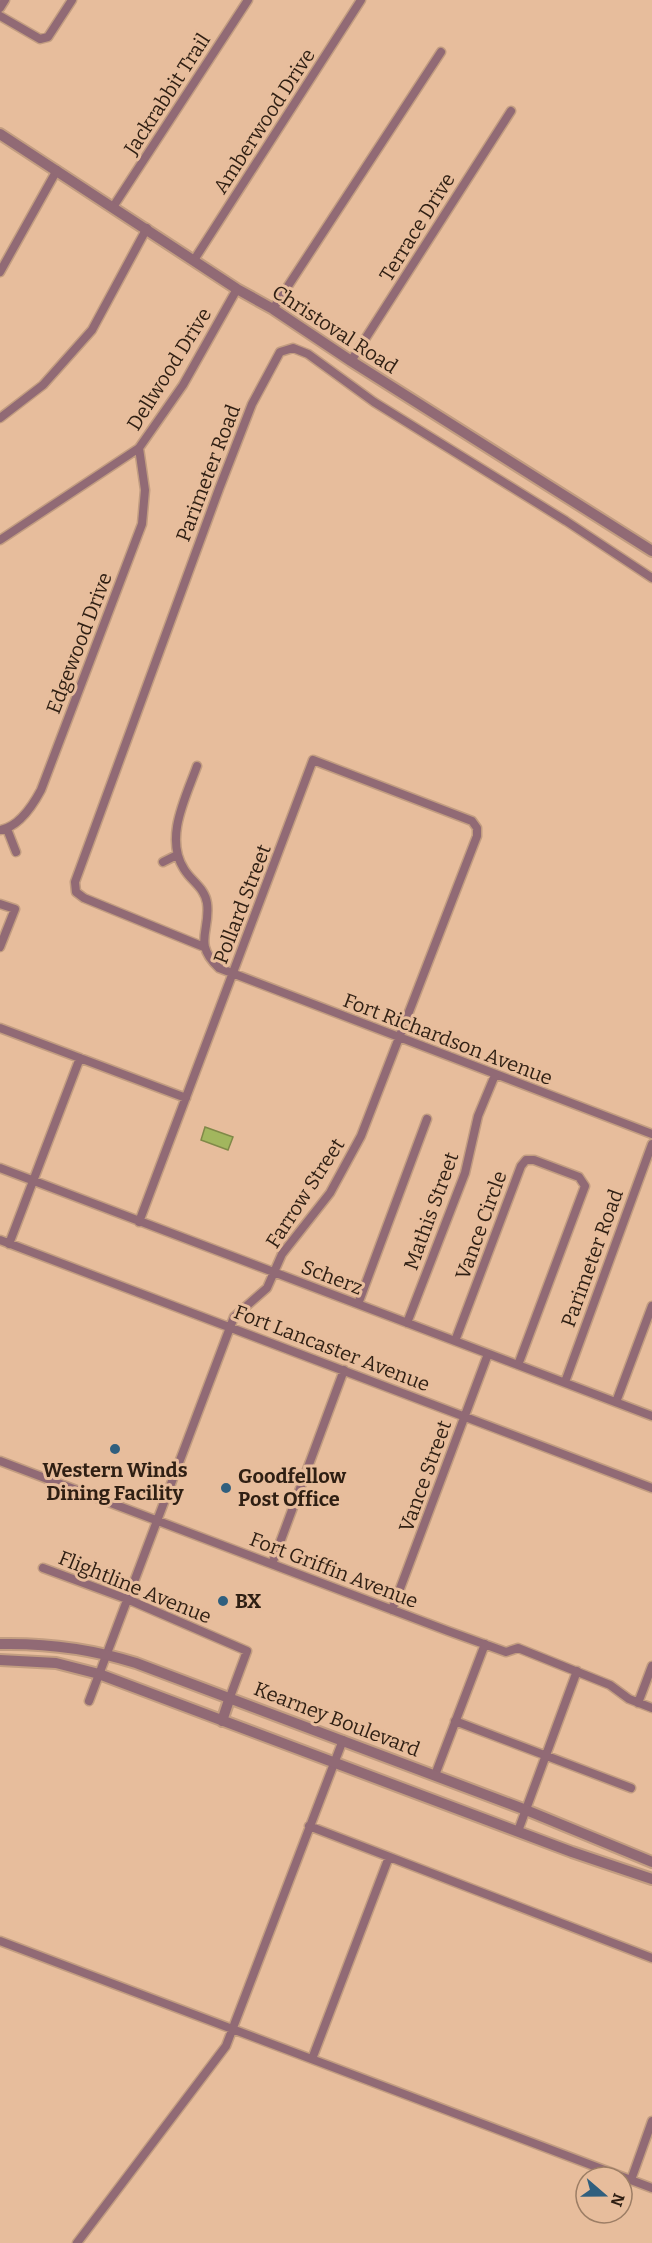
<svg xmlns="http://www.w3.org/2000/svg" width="652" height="2243" font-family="Bitter,serif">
	<rect width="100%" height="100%" fill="#e7bd9c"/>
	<path fill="#a2b65e" stroke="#808948" stroke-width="1.5" d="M205 1127 233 1137 228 1150 201 1140Z"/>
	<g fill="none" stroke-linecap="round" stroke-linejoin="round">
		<defs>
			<path id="minor" d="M0 8 5 0
				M0 16 40 39 48 37 72 0
				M113 207 248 0
				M194 260 361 0
				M0 272 57 170
				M273 309 441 52
				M351 361 511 111
				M0 418 43 385 92 330 147 228
				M0 540 139 448 183 385 237 289
				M197 766C186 797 164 838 184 869 191 881 205 888 207 903 211 931 192 943 219 968L652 1134
				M7 829 16 852
				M0 830C19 827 33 805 41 790L142 524 145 490 139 448
				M163 862 177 855
				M0 904 15 909 0 947
				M204 947 84 898 76 892 75 882 219 489 252 404 280 352 293 348 308 354 374 402 566 521 652 578
				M0 1028 186 1098
				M0 1168 652 1416
				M0 1240 652 1488
				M9 1244 80 1058
				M358 1304 427 1119
				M407 1323 465 1173 478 1116 495 1075
				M455 1341 521 1166 526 1160H534L579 1177 585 1186 518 1365
				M565 1382 652 1144
				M616 1402 652 1306
				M0 1461 448 1631 506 1652 518 1648 610 1685 629 1699 652 1708
				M272 1564 344 1370
				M43 1568 127 1599 247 1651 230 1697
				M392 1610 488 1354
				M89 1701 234 1317 267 1288 282 1254 330 1193 361 1136 477 836V828L472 821 313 760 139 1222
				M638 1703 652 1666
				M455 1721 631 1788
				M435 1775 485 1644
				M309 1826 652 1958
				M518 1831 577 1671
				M0 1941 652 2188
				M312 2059 389 1857
				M631 2180 652 2121
				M77 2243 226 2046 343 1740"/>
			<path id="tertiary" d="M0 134 237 289 273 309 351 361 652 551
				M0 1644C47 1643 92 1649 136 1663L526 1810 652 1862
				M0 1660 56 1663 99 1674 572 1852 652 1879
				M222 1721 230 1697"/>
		</defs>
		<use href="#minor" stroke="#c29d81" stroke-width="11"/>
		<use href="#tertiary" stroke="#c29d81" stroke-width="14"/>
		<use href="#minor" stroke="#916a75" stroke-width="8"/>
		<use href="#tertiary" stroke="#916a75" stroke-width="10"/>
	</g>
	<g fill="#305f7e" stroke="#e7bd9c" stroke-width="2">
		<circle cx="115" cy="1449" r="6"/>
		<circle cx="226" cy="1488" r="6"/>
		<circle cx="223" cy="1601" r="6"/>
	</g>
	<g text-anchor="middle" stroke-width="6" stroke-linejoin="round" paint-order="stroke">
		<g font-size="20" fill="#2f1f13" stroke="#e7bd9c">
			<text transform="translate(167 94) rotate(-57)" y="7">Jackrabbit Trail</text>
			<text transform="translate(264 121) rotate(-57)" y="7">Amberwood Drive</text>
			<text transform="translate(417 227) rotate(-58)" y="7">Terrace Drive</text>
			<text transform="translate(335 329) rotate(33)" y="7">Christoval Road</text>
			<text transform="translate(169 369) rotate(-58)" y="7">Dellwood Drive</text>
			<text transform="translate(208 473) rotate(-69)" y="7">Parimeter Road</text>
			<text transform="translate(79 643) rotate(-69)" y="7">Edgewood Drive</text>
			<text transform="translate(242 904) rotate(-69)" y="7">Pollard Street</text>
			<text transform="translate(448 1039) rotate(21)" y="7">Fort Richardson Avenue</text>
			<text transform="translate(305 1193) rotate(-57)" y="7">Farrow Street</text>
			<text transform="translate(431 1211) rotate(-70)" y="7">Mathis Street</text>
			<text transform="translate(481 1225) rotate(-70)" y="7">Vance Circle</text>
			<text transform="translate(592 1258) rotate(-70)" y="7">Parimeter Road</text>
			<text transform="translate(332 1277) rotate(21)" y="7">Scherz</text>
			<text transform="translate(332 1348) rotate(21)" y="7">Fort Lancaster Avenue</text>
			<text transform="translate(425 1476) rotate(-70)" y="7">Vance Street</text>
			<text transform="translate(334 1570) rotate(21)" y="7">Fort Griffin Avenue</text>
			<text transform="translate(135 1587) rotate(22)" y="7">Flightline Avenue</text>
			<text transform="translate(337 1719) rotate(21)" y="7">Kearney Boulevard</text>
		</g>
		<g font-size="20" font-weight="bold" fill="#2f1f13" stroke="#e7bd9c" text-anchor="start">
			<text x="115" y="1477" text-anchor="middle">Western Winds<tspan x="115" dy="23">Dining Facility</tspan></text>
			<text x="238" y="1483">Goodfellow<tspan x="238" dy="23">Post Office</tspan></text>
			<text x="235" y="1608">BX</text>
		</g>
	</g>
	<g transform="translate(604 2195) rotate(110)"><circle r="28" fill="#e7bd9c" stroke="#9d7e65" stroke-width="1.5"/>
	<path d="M0-4.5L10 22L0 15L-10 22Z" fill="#305f7e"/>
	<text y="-9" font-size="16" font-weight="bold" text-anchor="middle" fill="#2f1f13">N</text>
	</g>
</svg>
